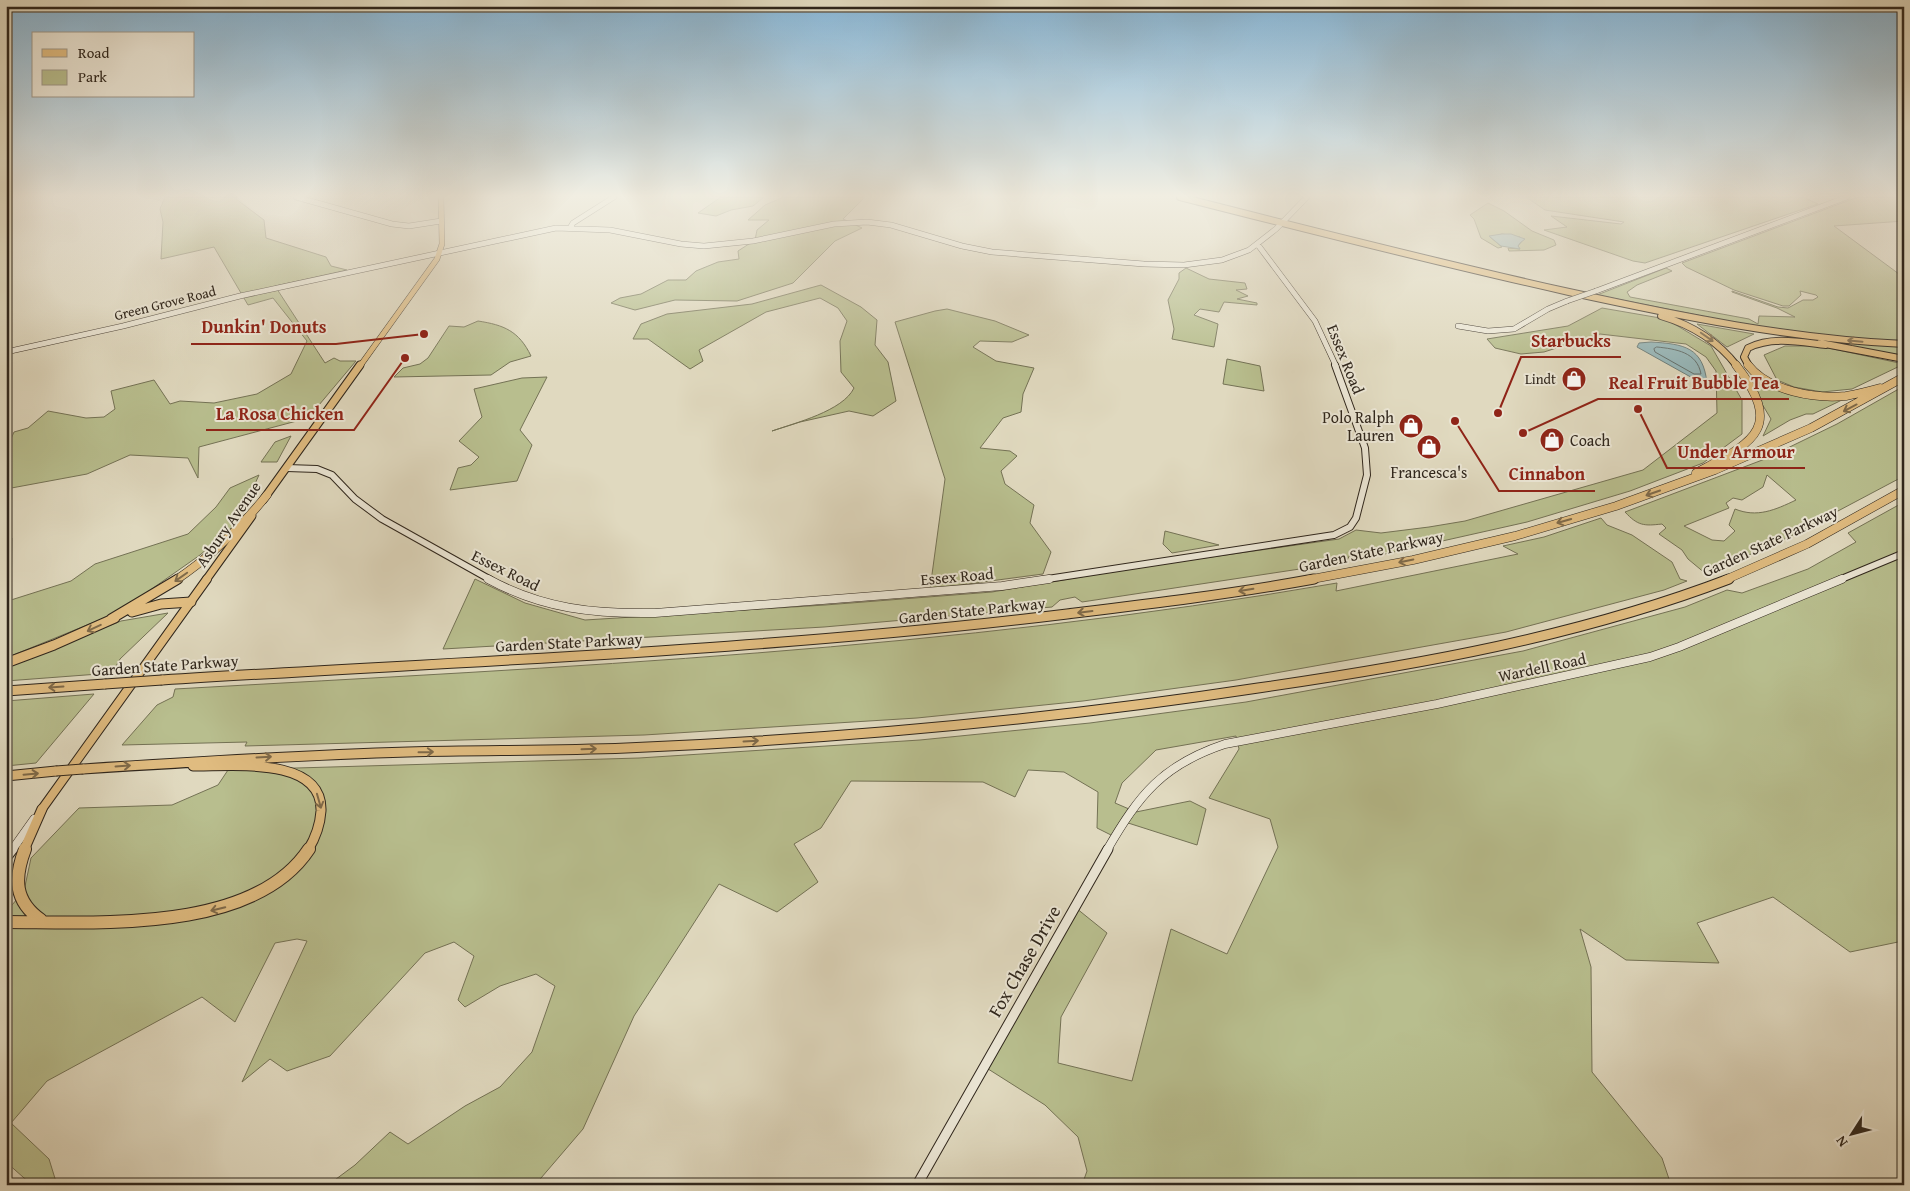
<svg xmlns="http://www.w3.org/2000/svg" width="1910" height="1191" font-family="'Gentium Book Plus',serif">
	<rect width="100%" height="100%" fill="#e0d9bf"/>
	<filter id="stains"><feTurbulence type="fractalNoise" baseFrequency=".004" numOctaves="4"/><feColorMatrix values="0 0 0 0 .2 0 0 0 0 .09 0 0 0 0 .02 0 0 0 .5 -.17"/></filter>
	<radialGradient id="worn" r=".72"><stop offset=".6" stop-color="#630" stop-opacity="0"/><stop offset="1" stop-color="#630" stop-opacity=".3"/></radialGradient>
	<path fill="#b8be8e" stroke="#747255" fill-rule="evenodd" d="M165 197H236V199L264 220 266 238 326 257 331 266 347 270 275 286 325 363 334 358 340 361H356L308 418 199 447 198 478 188 458 130 455 87 474 6 489V450L14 432 28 428 48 411 86 418 104 417 115 409 111 391 154 380 170 404 180 401 214 403 257 394 291 374 307 341 273 298 248 305 214 247 161 259 163 222 160 209Z
		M721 197H764L753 206 731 210 716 216 698 213Z
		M784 197H865L843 219 862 228 835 241 793 283 737 301 675 300 635 310 611 303 620 298 641 294 668 280H686L696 271 718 262 739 259 738 251 755 240 757 230 769 220H748L765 205Z
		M1526 197H1803L1818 204 1645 263 1633 261 1544 230 1567 227 1551 216 1621 224 1624 222 1545 210Z
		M1858 197H1904V221L1834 226 1899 274H1904V340L1873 341 1762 328 1597 295 1666 268 1672 271 1637 285 1627 292 1630 297 1749 319 1758 324 1759 316 1795 317 1777 308 1732 292V291L1778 307 1788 308 1803 300H1813L1818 297 1816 295 1800 291 1801 295 1789 306H1783L1734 290 1686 267 1682 263Z
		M1488 203 1504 211 1532 231 1554 240 1556 245 1544 250 1509 251 1508 248 1520 249 1518 246 1522 241 1520 237 1502 234 1490 237 1502 247 1498 248 1481 238 1474 219 1470 215Z
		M1186 268 1209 279 1245 283 1247 289 1236 290 1248 296 1237 299 1257 303V305L1224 302 1219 312 1200 309 1194 315 1218 324 1214 347 1172 339 1174 329 1168 300 1179 279V273Z
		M821 285 861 307 877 320 875 345 888 362 896 401 873 416 849 411 800 422 772 431C795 423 843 411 854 388L841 372 840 341 847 321 838 308 820 298 766 312 699 350 703 361 690 369 648 339H633L641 324 667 314 752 304Z
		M1602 308 1666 319 1711 346 1742 400V434L1703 463 1630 491 1527 522 1371 557 1352 551 1346 562 1082 602 1075 597 1060 600 1052 607 824 627 443 649 475 579 525 603 585 620 825 605 992 592 1140 567 1339 539 1356 530 1381 533 1429 527 1465 521 1643 470 1717 413 1716 371 1706 357 1686 344 1600 334 1544 352 1521 354 1495 348 1487 339 1568 326Z
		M947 309 995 321 1029 335 1012 342 980 341 973 347 996 361 1034 368 1023 394 1021 412 1003 418 980 448 1010 451 1017 456 1001 471 1005 484 1034 505 1030 523 1051 552 1043 574 930 589 945 479 895 322 935 311Z
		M478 321C504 325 519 331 531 356L510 362 491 375 394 377 403 368 420 364 428 358 449 326 464 327Z
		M1697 324 1754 334 1727 347Z
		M1815 340 1904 346V356Z
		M1785 346H1819L1904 364 1852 389 1822 392 1794 387 1777 380 1764 355Z
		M1227 359 1260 366 1264 391 1223 384Z
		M547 377 520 430 532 445 517 481 450 490 458 468 471 465 479 457 459 441 482 417 474 389 522 378Z
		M1757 377 1797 395 1844 399 1813 414H1806L1790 420 1763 436 1771 419 1747 379Z
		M1904 386V476L1787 538 1706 574 1688 559 1682 550 1659 534 1666 528 1662 524C1644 526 1638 526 1625 512L1765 459 1837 424ZM1767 475 1796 500C1775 510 1757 518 1735 509L1729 525 1735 531 1724 541 1712 540 1684 526 1729 508 1726 503 1733 498 1742 500 1763 487Z
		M291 436 277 462H261L275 442Z
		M259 475 237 523 200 555 119 612 6 658V540L12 538 11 600 71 581 95 564 188 534 216 507 230 488Z
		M1904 502V939L1898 942 1850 952 1773 897 1697 923 1719 963 1626 960 1580 929 1591 967 1592 1072 1662 1158 1671 1185H1082L1087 1171 1078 1137 1045 1105 985 1067 1076 908 1107 933 1061 1017 1058 1063 1132 1081 1171 929 1227 954 1278 847 1270 819 1209 798 1239 749 1236 736 1156 750 1122 783 1115 803 1136 812 1190 801 1206 809 1197 845 1125 822 1117 838 1097 828 1098 792 1064 772 1028 770 1015 797 983 782 851 781 821 828 794 844 818 882 777 912 719 884 634 1016 583 1129 535 1185H328L355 1165 390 1132 408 1144 465 1106 500 1087 532 1052 555 986 536 974 500 986 465 1007 458 1000 474 956 454 942 425 953 330 1056 287 1071 270 1059 242 1082 307 941 297 939 275 943 235 1022 202 997 47 1081 11 1123 49 1159 57 1185H32L6 1162V912L24 891 31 858 79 808 172 805 218 785 228 770 639 758 920 740 1090 723 1246 702 1523 651 1685 607 1727 590 1742 593 1808 569 1856 542 1848 533Z
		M1601 518 1607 525 1632 535 1672 562 1680 579 1687 581 1664 590 1506 632 1236 680 1083 701 917 718 644 735 245 746 247 742 122 745 157 705 173 697 175 689C565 667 952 650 1337 583L1336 591 1518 554 1503 546 1544 537Z
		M1165 531 1219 545 1172 553 1163 544Z
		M168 613 120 659 112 673 6 681V667L121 621Z
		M94 694 36 763 6 766V701Z"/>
	<path fill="#97b8bb" stroke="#6d7e7b" d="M1502 234H1511L1525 239 1520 243 1518 246 1520 249 1501 246 1489 236Z
		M1651 342C1684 344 1703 347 1707 383L1705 385 1637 347 1639 343Z"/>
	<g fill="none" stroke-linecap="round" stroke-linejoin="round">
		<path stroke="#636f6c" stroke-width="1" d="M1657 347C1676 349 1697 352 1701 374H1694L1655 352 1654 349Z"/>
		<defs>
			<path id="secondary-far3" d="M296 197 392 224 409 226 441 221
				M570 228 573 223 614 197
				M1258 245 1315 321 1336 366
				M1596 291 1847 197
				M1458 326 1488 331 1514 329 1548 309 1567 301
				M6 352 123 326 240 296 556 228 610 230 681 244 704 246 753 241 834 224 867 222 891 225 962 246 992 252 1144 264 1184 265 1222 260 1249 250 1276 229 1307 197"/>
			<path id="secondary-far2" d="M287 468 317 469 332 475 355 499 382 519 491 580
				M1041 580 1334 535 1350 527 1356 518 1367 475 1365 448 1335 365
				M1839 580 1904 553"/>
			<path id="secondary-far1" d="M488 579C543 609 594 614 655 613L1002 586 1049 579
				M12 850 34 819
				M1107 850C1139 795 1162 765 1225 744L1437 704 1650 657 1679 647 1842 579"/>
			<path id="secondary" d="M6 858 13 849
				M917 1185 1108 849"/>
			<path id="primary-far2" d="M360 366 437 259 442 244 441 197"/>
			<path id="primary-far1" d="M263 500 360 365
				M206 580 252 516"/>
			<path id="primary" d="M42 809 207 579"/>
			<path id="highway-far3" d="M1180 197C1309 230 1439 263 1569 292 1679 316 1791 339 1904 344
				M1661 316C1692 325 1717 340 1737 366
				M1820 343 1904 359
				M1749 366 1744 357 1748 348C1773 336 1799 342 1826 345"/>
			<path id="highway-far2" d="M1748 365C1768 391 1815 399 1846 396 1857 394 1869 391 1880 388
				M1696 473C1751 443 1786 430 1736 365
				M176 580C212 556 240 528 267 495
				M1307 580 1413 560 1515 536 1616 506 1715 470 1811 428 1904 377
				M1725 580 1807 544 1904 490"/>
			<path id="highway-far1" d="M132 612 161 604 191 602
				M111 619 178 579
				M6 663 54 645 115 618
				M162 680C464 661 766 651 1067 614 1149 604 1232 594 1314 579
				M6 691 105 684
				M193 766C227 767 323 755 321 811 320 826 316 837 308 850
				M83 769C191 762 300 755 408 752 481 750 553 751 626 748 837 739 1048 720 1258 688 1417 665 1577 637 1729 579
				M6 776 56 771
				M24 850 42 809"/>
			<path id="highway" d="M25 849C14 878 14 901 41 920
				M6 922C96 922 253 934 309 849"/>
		</defs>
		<use href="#secondary-far3" stroke="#2f261c" stroke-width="6"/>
		<use href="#secondary-far2" stroke="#2f261c" stroke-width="8"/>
		<use href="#secondary-far1" stroke="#2f261c" stroke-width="9"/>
		<use href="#secondary" stroke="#2f261c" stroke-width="11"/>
		<use href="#primary-far2" stroke="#2f261c" stroke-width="6"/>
		<use href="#primary-far1" stroke="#2f261c" stroke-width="9"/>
		<use href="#primary" stroke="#2f261c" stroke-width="10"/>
		<use href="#highway-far3" stroke="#2f261c" stroke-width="8"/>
		<use href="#highway-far2" stroke="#2f261c" stroke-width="9"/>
		<use href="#highway-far1" stroke="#2f261c" stroke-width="11"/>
		<use href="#highway" stroke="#2f261c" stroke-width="14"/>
		<use href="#secondary-far3" stroke="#ebe6d5" stroke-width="5"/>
		<use href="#secondary-far2" stroke="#ebe6d5" stroke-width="6"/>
		<use href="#secondary-far1" stroke="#ebe6d5" stroke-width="8"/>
		<use href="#secondary" stroke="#ebe6d5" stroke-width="9"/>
		<use href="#primary-far2" stroke="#e0bc80" stroke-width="5"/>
		<use href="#primary-far1" stroke="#e0bc80" stroke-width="7"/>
		<use href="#primary" stroke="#e0bc80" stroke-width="8"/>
		<use href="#highway-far3" stroke="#e0bc80" stroke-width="6"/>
		<use href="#highway-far2" stroke="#e0bc80" stroke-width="8"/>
		<use href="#highway-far1" stroke="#e0bc80" stroke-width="9"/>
		<use href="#highway" stroke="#e0bc80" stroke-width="12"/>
		<defs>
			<path id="secondary-bridge" d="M1567 301 1596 291"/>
			<path id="highway-bridge" d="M105 684 162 680
				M56 771 83 769"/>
		</defs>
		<use href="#secondary-bridge" stroke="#2f261c" stroke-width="6" stroke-linecap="butt"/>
		<use href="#highway-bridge" stroke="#2f261c" stroke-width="11" stroke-linecap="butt"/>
		<use href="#secondary-bridge" stroke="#ebe6d5" stroke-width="5"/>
		<use href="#highway-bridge" stroke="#e0bc80" stroke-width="9"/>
	</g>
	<defs><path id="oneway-shaft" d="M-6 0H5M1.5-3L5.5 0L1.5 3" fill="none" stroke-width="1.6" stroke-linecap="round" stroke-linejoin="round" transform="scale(1.25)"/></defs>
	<g stroke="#7f6a49">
		<use href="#oneway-shaft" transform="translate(1707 337) rotate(35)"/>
		<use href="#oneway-shaft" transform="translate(1855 341) rotate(-175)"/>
		<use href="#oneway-shaft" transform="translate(1850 408) rotate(152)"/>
		<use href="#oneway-shaft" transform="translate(1653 493) rotate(161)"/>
		<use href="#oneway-shaft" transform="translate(1564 521) rotate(164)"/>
		<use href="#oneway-shaft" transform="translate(1406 561) rotate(168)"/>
		<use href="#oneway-shaft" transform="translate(181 577) rotate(145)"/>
		<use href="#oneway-shaft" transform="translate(1246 590) rotate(171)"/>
		<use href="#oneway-shaft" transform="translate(1085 612) rotate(173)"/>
		<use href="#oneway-shaft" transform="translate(94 628) rotate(155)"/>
		<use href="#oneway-shaft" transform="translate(56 687) rotate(176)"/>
		<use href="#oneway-shaft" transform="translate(751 741) rotate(-3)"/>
		<use href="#oneway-shaft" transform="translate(589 749) rotate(-2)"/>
		<use href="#oneway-shaft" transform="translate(426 752) rotate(-1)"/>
		<use href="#oneway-shaft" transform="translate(264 757) rotate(-3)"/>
		<use href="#oneway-shaft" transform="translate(123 766) rotate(-4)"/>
		<use href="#oneway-shaft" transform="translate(31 774) rotate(-5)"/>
		<use href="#oneway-shaft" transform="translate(319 801) rotate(74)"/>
		<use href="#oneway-shaft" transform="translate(218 909) rotate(166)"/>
	</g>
	<linearGradient id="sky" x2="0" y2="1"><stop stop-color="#87b6d6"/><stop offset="0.54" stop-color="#f1eee2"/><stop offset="1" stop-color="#f1eee2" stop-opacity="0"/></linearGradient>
	<rect width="1910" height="363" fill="url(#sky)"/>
	<defs>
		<symbol id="shop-disc" viewBox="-11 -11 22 22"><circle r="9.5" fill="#8f2418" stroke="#ebe6d5"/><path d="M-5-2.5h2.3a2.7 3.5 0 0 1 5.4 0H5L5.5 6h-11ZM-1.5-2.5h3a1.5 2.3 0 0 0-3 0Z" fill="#fff"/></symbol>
	</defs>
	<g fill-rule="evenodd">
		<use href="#shop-disc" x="1560" y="365" width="28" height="28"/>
		<use href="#shop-disc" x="1397" y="412" width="28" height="28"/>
		<use href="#shop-disc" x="1538" y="426" width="28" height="28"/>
		<use href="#shop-disc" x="1415" y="433" width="28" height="28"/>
	</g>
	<g text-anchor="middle" stroke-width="4" stroke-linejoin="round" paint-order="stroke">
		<g font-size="14" fill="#2f261c" stroke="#ebe6d5">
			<text transform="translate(165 303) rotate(-14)" y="5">Green Grove Road</text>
		</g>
		<g font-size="14" fill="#2f261c" stroke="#ebe6d5" text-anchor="end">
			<text x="1556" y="384">Lindt</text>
		</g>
		<g font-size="16" fill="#2f261c" stroke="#ebe6d5">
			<text transform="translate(1346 359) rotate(68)" y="6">Essex Road</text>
			<text transform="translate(228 524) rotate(-55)" y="6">Asbury Avenue</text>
			<text transform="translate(1770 541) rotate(-25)" y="6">Garden State Parkway</text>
			<text transform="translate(1371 551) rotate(-12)" y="6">Garden State Parkway</text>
			<text transform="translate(506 570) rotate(26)" y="6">Essex Road</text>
			<text transform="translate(957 576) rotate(-5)" y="6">Essex Road</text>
			<text transform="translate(972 610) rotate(-6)" y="6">Garden State Parkway</text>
			<text transform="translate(569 642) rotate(-3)" y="6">Garden State Parkway</text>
			<text transform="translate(165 665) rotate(-4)" y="6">Garden State Parkway</text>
			<text transform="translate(1542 667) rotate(-12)" y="6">Wardell Road</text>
		</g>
		<g font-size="16" fill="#2f261c" stroke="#ebe6d5" text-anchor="end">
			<text x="1394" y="423">Polo Ralph<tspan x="1394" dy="18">Lauren</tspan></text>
			<text x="1570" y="446" text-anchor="start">Coach</text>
			<text x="1429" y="478" text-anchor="middle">Francesca's</text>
		</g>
		<g font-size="19" fill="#2f261c" stroke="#ebe6d5">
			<text transform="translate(1024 961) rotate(-60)" y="7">Fox Chase Drive</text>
		</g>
	</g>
	<path fill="none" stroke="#8f2418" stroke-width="2" d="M424 334L336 344H191M1498 413L1521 357H1621M1523 433L1598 399H1789M405 358L354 430H206M1638 409L1667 468H1805M1455 421L1499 491H1595"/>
	<g fill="#8f2418" stroke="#ebe6d5" stroke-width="2">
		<circle cx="424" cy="334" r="5"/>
		<circle cx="1498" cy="413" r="5"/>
		<circle cx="1523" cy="433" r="5"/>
		<circle cx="405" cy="358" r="5"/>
		<circle cx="1638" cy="409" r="5"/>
		<circle cx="1455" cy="421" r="5"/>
	</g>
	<g font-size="18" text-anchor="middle" font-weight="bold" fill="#8f2418" stroke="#ebe6d5" stroke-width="4" stroke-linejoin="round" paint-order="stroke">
		<text x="264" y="333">Dunkin' Donuts</text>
		<text x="1571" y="347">Starbucks</text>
		<text x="1694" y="389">Real Fruit Bubble Tea</text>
		<text x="280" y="420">La Rosa Chicken</text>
		<text x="1736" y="458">Under Armour</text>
		<text x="1547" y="480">Cinnabon</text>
	</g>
	<rect width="1910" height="1191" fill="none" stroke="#e0d9bf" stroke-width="25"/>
	<rect x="8" y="8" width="1895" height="1176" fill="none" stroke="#2f261c" stroke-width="2.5"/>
	<rect x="12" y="12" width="1885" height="1166" fill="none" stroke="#2f261c"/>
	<rect x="32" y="32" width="162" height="65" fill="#ebe6d5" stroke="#a0998b"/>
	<rect x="42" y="49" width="25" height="8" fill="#e0bc80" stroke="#a0998b"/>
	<text x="78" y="58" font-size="15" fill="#2f261c">Road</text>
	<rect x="42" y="70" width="25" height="15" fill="#b8be8e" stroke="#a0998b"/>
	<text x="78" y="82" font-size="15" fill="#2f261c">Park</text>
	<g transform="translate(1852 1134) rotate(234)" stroke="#ebe6d5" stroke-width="4" paint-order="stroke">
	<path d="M0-4L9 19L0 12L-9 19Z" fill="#2f261c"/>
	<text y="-8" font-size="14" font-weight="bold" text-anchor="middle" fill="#2f261c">N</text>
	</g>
	<rect width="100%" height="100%" filter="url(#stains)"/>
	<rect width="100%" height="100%" fill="url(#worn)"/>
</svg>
